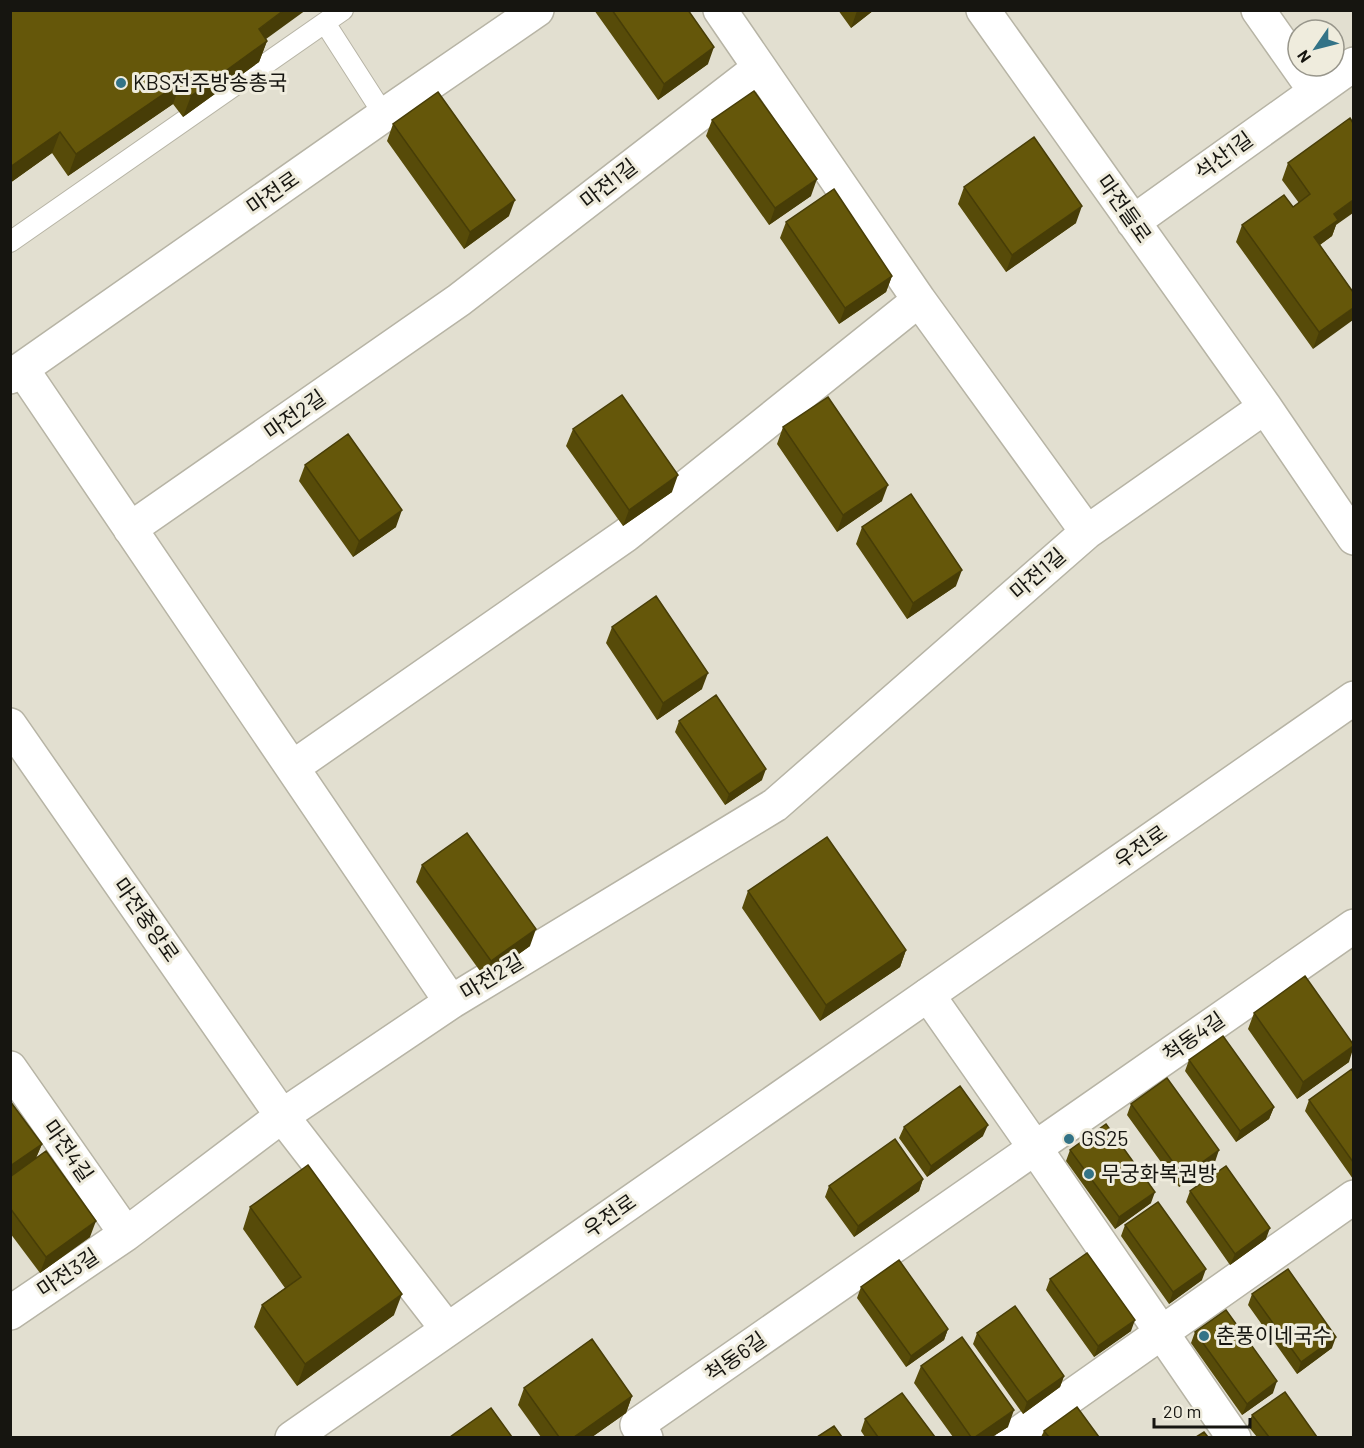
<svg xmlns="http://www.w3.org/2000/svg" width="1364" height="1448" font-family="Barlow,'Noto Sans KR',sans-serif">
	<rect width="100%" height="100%" fill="#e2dfd0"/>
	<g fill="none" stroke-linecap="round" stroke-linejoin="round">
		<defs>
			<path id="lane" d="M325 23 384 115
				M10 242 343 10"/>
			<path id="street" d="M720 10 919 300 1087 532
				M983 10 1265 407 1354 538
				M1258 10 1315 91
				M1133 222 1354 64
				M22 369 451 1002
				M10 377 384 115 537 10
				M130 529 459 300 759 68
				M10 725 282 1116 447 1329
				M293 767 626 535 919 300
				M928 995 1035 1148 1234 1438
				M10 1068 126 1234
				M10 1313 126 1234 282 1116 451 1002 775 805 1087 532 1265 407
				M646 1438 637 1425 1354 926
				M1012 1438 1354 1197"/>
			<path id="secondary" d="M292 1438 1354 698"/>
		</defs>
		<use href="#lane" stroke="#b7b4a5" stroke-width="22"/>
		<use href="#street" stroke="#b7b4a5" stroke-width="36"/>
		<use href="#secondary" stroke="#b7b4a5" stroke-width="36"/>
		<use href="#lane" stroke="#fff" stroke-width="20"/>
		<use href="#street" stroke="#fff" stroke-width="33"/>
		<use href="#secondary" stroke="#fff" stroke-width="33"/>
	</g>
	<path fill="#574b09" d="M10 10 266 39 267 41 259 62 183 117 173 104 68 176 52 153 10 183Z
		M594 10H688L708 64 658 100Z
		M838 10H874L851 28Z
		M712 120 811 196 769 225 706 136Z
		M393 124 509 216 464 249 387 141Z
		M1288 163 1336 225 1332 236 1320 245 1353 292 1313 349 1236 242 1242 225 1293 207 1299 203 1282 180Z
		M964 187 1076 223 1006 272 958 204Z
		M786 222 892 276 886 292 839 324 780 238Z
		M783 427 882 501 837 532 777 444Z
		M573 429 672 492 623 526 566 446Z
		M305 465 396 527 353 557 299 481Z
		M862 527 956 586 907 619 856 544Z
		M612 627 702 689 657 720 606 643Z
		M679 721 762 780 725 805 675 732Z
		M422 865 530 946 485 978 416 882Z
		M748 891 906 950 900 967 820 1021 742 908Z
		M1254 1013 1349 1062 1297 1099 1248 1029Z
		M1189 1060 1274 1107 1269 1119 1236 1142 1185 1071Z
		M1353 1072V1179L1305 1111 1309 1100Z
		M10 1101 42 1144 36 1158 90 1237 40 1273 10 1233Z
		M1131 1104 1215 1162 1179 1187 1127 1115Z
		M904 1127 983 1136 927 1177 899 1138Z
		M1070 1150 1151 1203 1115 1229 1066 1161Z
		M923 1179 919 1191 854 1237 825 1197 829 1186Z
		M1190 1191 1266 1239 1230 1265 1186 1202Z
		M250 1207 394 1315 297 1386 254 1327 262 1305 285 1288 243 1229Z
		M1125 1225 1202 1280 1169 1304 1121 1236Z
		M1050 1279 1131 1331 1094 1357 1046 1290Z
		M861 1287 948 1329 944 1340 906 1367 857 1298Z
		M1252 1294 1332 1348 1297 1374 1248 1305Z
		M1195 1332 1273 1393 1242 1415 1191 1343Z
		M977 1333 1064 1376 1060 1387 1023 1414 973 1344Z
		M921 1366 1008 1427 992 1437H953L914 1383Z
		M524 1388 632 1396 626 1413 592 1437H541L518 1405Z
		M1252 1415 1317 1437H1257L1248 1426Z
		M865 1419 935 1437H865L861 1431Z
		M1044 1431 1099 1437H1041Z"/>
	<path fill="#473d07" d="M284 10H306L251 50 259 29Z
		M858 10H874L851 28 857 11Z
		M267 41 259 62 183 117 191 96Z
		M714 47 708 64 658 100 664 84Z
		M181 82 173 104 68 176 76 154Z
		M60 132 52 153 10 183V167Z
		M817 179 811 196 769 225 775 208Z
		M515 200 509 216 464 249 470 232Z
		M1353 200V213L1336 225 1332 236 1308 253 1314 237 1334 214Z
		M1082 206 1076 223 1006 272 1012 255Z
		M892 276 886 292 839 324 845 308Z
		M1353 308V320L1313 349 1319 332Z
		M678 475 672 492 623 526 629 510Z
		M888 485 882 501 837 532 843 515Z
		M402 510 396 527 353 557 359 541Z
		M962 570 956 586 907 619 913 603Z
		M708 673 702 689 657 720 663 703Z
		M766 769 762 780 725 805 729 794Z
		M536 929 530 946 485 978 491 961Z
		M906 950 900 967 820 1021 826 1005Z
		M1353 1046V1049L1349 1062 1297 1099 1303 1082Z
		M1274 1107 1269 1119 1236 1142 1240 1131Z
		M988 1125 983 1136 927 1177 931 1166Z
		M42 1144 35 1160 10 1178V1166Z
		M1219 1150 1215 1162 1179 1187 1183 1176Z
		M923 1179 919 1191 854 1237 858 1226Z
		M1155 1192 1151 1203 1115 1229 1119 1217Z
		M96 1221 90 1237 40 1273 46 1257Z
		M1270 1228 1266 1239 1230 1265 1235 1254Z
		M1206 1269 1202 1280 1169 1304 1173 1292Z
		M402 1294 394 1315 297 1386 305 1364Z
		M1135 1320 1131 1331 1094 1357 1098 1346Z
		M948 1329 944 1340 906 1367 911 1356Z
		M1336 1337 1332 1348 1297 1374 1301 1362Z
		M1064 1376 1060 1387 1023 1414 1027 1402Z
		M1277 1381 1273 1393 1242 1415 1247 1404Z
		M632 1396 626 1413 592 1437H574Z
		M1014 1410 1008 1427 992 1437H975Z"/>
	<path fill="#65570a" stroke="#473d07" stroke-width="1.5" d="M10 10H284L259 29 267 41 191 96 181 82 76 154 60 132 10 167Z
		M612 10H688L714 47 664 84Z
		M754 91 817 179 775 208 712 120Z
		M438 92 515 200 470 232 393 124Z
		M1350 118 1353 123V200L1334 214 1338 220 1314 237 1353 292V308L1319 332 1242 225 1284 195 1293 207 1310 194 1288 163Z
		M1034 137 1082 206 1012 255 964 187Z
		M834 189 892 276 845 308 786 222Z
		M622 395 678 475 629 510 573 429Z
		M828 397 888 485 843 515 783 427Z
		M348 434 402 510 359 541 305 465Z
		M911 494 962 570 913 603 862 527Z
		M656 596 708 673 663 703 612 627Z
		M716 695 766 769 729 794 679 721Z
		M467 833 536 929 491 961 422 865Z
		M827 837 906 950 826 1005 748 891Z
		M1305 976 1353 1044V1046L1303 1082 1254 1013Z
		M1223 1036 1274 1107 1240 1131 1189 1060Z
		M1352 1069 1353 1072V1162L1309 1100Z
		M1167 1078 1219 1150 1183 1176 1131 1104Z
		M960 1086 988 1125 931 1166 904 1127Z
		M10 1101 42 1144 10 1166Z
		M1106 1124 1155 1192 1119 1217 1070 1150Z
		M895 1139 923 1179 858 1226 829 1186Z
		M46 1151 96 1221 46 1257 10 1208V1177Z
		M308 1165 402 1294 305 1364 262 1305 301 1277 250 1207Z
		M1226 1166 1270 1228 1235 1254 1190 1191Z
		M1158 1202 1206 1269 1173 1292 1125 1225Z
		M1087 1253 1135 1320 1098 1346 1050 1279Z
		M899 1260 948 1329 911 1356 861 1287Z
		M1288 1269 1336 1337 1301 1362 1252 1294Z
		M1015 1306 1064 1376 1027 1402 977 1333Z
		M1226 1310 1277 1381 1247 1404 1195 1332Z
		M962 1337 1014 1410 975 1437H971L921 1366Z
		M592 1339 632 1396 574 1437H559L524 1388Z
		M1285 1392 1317 1437H1269L1252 1415Z
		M902 1393 935 1437H878L865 1419Z
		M1077 1407 1099 1437H1049L1044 1431Z
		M491 1408 512 1437H450Z
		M834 1426 842 1437H817Z
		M1204 1432 1208 1437H1196Z"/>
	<g fill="#337387" stroke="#efecdd" stroke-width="2">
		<circle cx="121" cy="83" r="6"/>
		<circle cx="1069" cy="1139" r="6"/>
		<circle cx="1089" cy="1174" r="6"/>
		<circle cx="1204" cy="1336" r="6"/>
	</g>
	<g text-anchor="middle" stroke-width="6" stroke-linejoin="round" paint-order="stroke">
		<g font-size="21" fill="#161510" stroke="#efecdd" text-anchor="start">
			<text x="133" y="90">KBS전주방송총국</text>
			<text x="1081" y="1146">GS25</text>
			<text x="1101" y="1181">무궁화복권방</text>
			<text x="1216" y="1343">춘풍이네국수</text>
		</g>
		<g font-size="21" fill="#161510" stroke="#efecdd">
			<text transform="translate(1224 156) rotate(-36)" y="7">석산1길</text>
			<text transform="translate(609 184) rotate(-38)" y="7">마전1길</text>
			<text transform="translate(273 193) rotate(-35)" y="7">마전로</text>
			<text transform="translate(1124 209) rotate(55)" y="7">마전들로</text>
			<text transform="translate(295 415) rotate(-35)" y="7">마전2길</text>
			<text transform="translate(1038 574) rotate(-41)" y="7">마전1길</text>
			<text transform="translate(1141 847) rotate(-35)" y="7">우전로</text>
			<text transform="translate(146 920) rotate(55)" y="7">마전중앙로</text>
			<text transform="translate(492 977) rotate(-31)" y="7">마전2길</text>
			<text transform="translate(1194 1037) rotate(-35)" y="7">척동4길</text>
			<text transform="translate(68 1151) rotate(55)" y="7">마전4길</text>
			<text transform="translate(610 1216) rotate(-35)" y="7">우전로</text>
			<text transform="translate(68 1273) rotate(-34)" y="7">마전3길</text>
			<text transform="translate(736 1357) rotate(-35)" y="7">척동6길</text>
		</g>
	</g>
	<rect width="1364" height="1448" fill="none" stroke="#161510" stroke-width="24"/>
	<g transform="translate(1316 48) rotate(235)"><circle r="28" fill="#efecdd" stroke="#98968b" stroke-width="1.5"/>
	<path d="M0-4.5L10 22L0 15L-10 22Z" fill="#337387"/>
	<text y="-9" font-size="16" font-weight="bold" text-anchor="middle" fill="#161510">N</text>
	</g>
	<path d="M1154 1418v9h96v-9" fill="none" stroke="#161510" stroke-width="3"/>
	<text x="1163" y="1418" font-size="18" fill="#161510" stroke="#efecdd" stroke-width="4.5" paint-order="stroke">20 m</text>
</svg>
